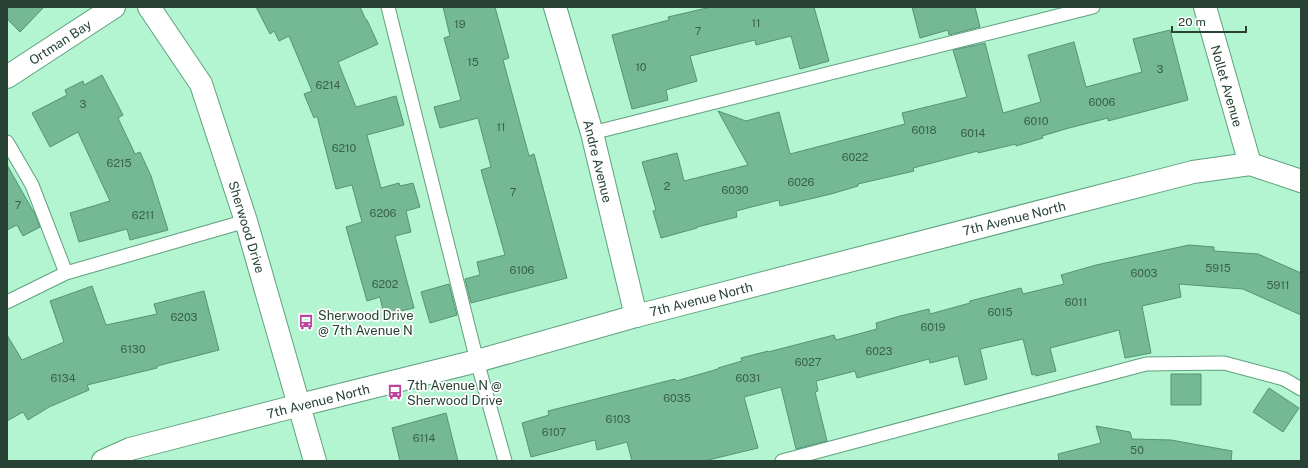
<svg xmlns="http://www.w3.org/2000/svg" width="1308" height="468" font-family="'Public Sans',sans-serif">
	<rect width="100%" height="100%" fill="#b2f5d0"/>
	<path fill="#74b894" stroke="#549473" d="M7 7H44L20 32 7 19Z
		M256 7H360L366 20H367L378 44 338 62 356 107 396 96 404 125 367 135 381 188 399 183 400 186 413 183 420 207 406 211 411 232 395 236 414 308 384 315 380 297 367 301 346 227 362 222 352 185 336 189 317 116 314 118 304 94 312 91 289 36 279 41 274 31 270 34Z
		M443 7H495L509 58 503 60 529 156 534 154 567 278 471 303 465 279 480 275 477 262 505 255 481 170 491 167 478 118 440 128 434 107 461 100 444 38 450 36Z
		M711 7H814L829 61 800 69 791 36 756 45 755 40 690 56 697 81 666 90 668 100 632 109 612 35 669 20 668 17Z
		M912 7H975L980 27 949 35 948 30 920 38Z
		M1170 30 1188 100 1108 121V118L1069 128 1042 136 1043 138 1016 146V144L978 153V151L913 168 914 171 858 184V186L831 194 780 206 779 200 736 211 737 217 697 227V228L661 238 653 211 656 210 642 162 677 153 684 181 748 165 718 111 746 121 779 112 790 154 905 124 902 113 967 97 953 50 985 43 1003 113 1041 102 1028 55 1074 42 1086 87 1142 72 1133 39Z
		M102 75 123 115 118 118 135 154 140 152 151 176 168 230 130 240 127 229 79 242 70 213 110 201 78 132 50 147 32 113 67 95 65 90 83 81 84 85Z
		M7 165 36 216 40 227 23 236 17 225 7 230Z
		M1189 245 1214 247V251L1258 254 1301 273V315L1243 289 1179 284 1181 297 1142 306 1151 353 1125 358 1119 330 1050 348 1056 371 1036 376 1035 374 1032 375 1023 339 980 349 987 379 965 385 958 356 930 363 929 359 857 378 855 371 816 381 818 391 815 392 827 441 796 449 781 387 744 397 758 448 704 461H632L627 442 597 450 595 440 531 457 522 423 549 415 548 411 675 379 676 381 718 369V368L742 361 741 358 768 351V352L834 335 836 340 877 329 876 323 900 316 929 309 930 314 970 303V301L1021 288 1023 294 1064 284 1061 275 1096 265Z
		M449 284 457 315 430 323 421 292Z
		M92 286 106 325 157 314 154 304 204 291 219 350 157 366V368L87 385 89 390 49 407 28 420 23 412 7 421V335L22 360 64 342 50 301Z
		M1171 374H1201V405H1171Z
		M1269 388 1299 408 1283 432 1253 412Z
		M446 413 458 461H400L392 428Z
		M1096 426 1130 432 1132 439 1171 440 1232 451 1231 461H1059L1058 454 1101 443Z"/>
	<g fill="none" stroke-linecap="round" stroke-linejoin="round">
		<defs>
			<path id="service" d="M388 7 477 361 505 461
				M592 133 1093 7
				M7 142 32 185 66 273
				M7 302 66 273 246 221
				M782 461 1146 364 1224 363 1284 379 1301 389"/>
			<path id="minor" d="M555 7 592 133 636 316
				M1205 7 1250 164
				M7 77 114 7
				M103 461 130 449 300 405"/>
			<path id="tertiary" d="M149 7 201 84 246 221 315 461
				M300 405 477 361 636 316 1193 172 1250 164 1301 181"/>
		</defs>
		<use href="#service" stroke="#5fa07e" stroke-width="15"/>
		<use href="#minor" stroke="#5fa07e" stroke-width="24"/>
		<use href="#tertiary" stroke="#5fa07e" stroke-width="24"/>
		<use href="#service" stroke="#fff" stroke-width="13"/>
		<use href="#minor" stroke="#fff" stroke-width="22"/>
		<use href="#tertiary" stroke="#fff" stroke-width="22"/>
	</g>
	<defs>
		<symbol id="bus-bare" viewBox="-9 -9 18 18"><path d="M-5-6H5V4H4V6H2V4H-2V6H-4V4H-5ZM-3.5-4V0h7V-4ZM-3.5 1.2v1.5H-2V1.2ZM2 1.2v1.5H3.5V1.2Z" fill="#bc459b" stroke="#fff" stroke-width="2.5" paint-order="stroke"/></symbol>
	</defs>
	<g fill-rule="evenodd">
		<use href="#bus-bare" x="295" y="311" width="22" height="22"/>
		<use href="#bus-bare" x="384" y="381" width="22" height="22"/>
	</g>
	<g text-anchor="middle" stroke-width="3.5" stroke-linejoin="round" paint-order="stroke">
		<g font-size="11" fill="#3a604c">
			<text x="756" y="27">11</text>
			<text x="460" y="28">19</text>
			<text x="698" y="35">7</text>
			<text x="473" y="66">15</text>
			<text x="641" y="71">10</text>
			<text x="1160" y="73">3</text>
			<text x="328" y="89">6214</text>
			<text x="1102" y="106">6006</text>
			<text x="83" y="108">3</text>
			<text x="1036" y="125">6010</text>
			<text x="501" y="131">11</text>
			<text x="924" y="134">6018</text>
			<text x="973" y="137">6014</text>
			<text x="344" y="152">6210</text>
			<text x="855" y="161">6022</text>
			<text x="119" y="167">6215</text>
			<text x="801" y="186">6026</text>
			<text x="667" y="190">2</text>
			<text x="735" y="194">6030</text>
			<text x="513" y="196">7</text>
			<text x="18" y="209">7</text>
			<text x="383" y="217">6206</text>
			<text x="143" y="219">6211</text>
			<text x="1218" y="272">5915</text>
			<text x="522" y="274">6106</text>
			<text x="1144" y="277">6003</text>
			<text x="385" y="288">6202</text>
			<text x="1278" y="289">5911</text>
			<text x="1076" y="306">6011</text>
			<text x="1000" y="316">6015</text>
			<text x="184" y="321">6203</text>
			<text x="933" y="331">6019</text>
			<text x="133" y="353">6130</text>
			<text x="879" y="355">6023</text>
			<text x="808" y="366">6027</text>
			<text x="63" y="382">6134</text>
			<text x="748" y="382">6031</text>
			<text x="677" y="402">6035</text>
			<text x="618" y="423">6103</text>
			<text x="554" y="436">6107</text>
			<text x="424" y="442">6114</text>
			<text x="1137" y="454">50</text>
		</g>
		<g font-size="13" fill="#274234" stroke="#fff">
			<text transform="translate(60 42) rotate(-33)" y="5">Ortman Bay</text>
			<text transform="translate(1227 86) rotate(74)" y="5">Nollet Avenue</text>
			<text transform="translate(598 161) rotate(76)" y="5">Andre Avenue</text>
			<text transform="translate(1014 218) rotate(-14)" y="5">7th Avenue North</text>
			<text transform="translate(247 227) rotate(73)" y="5">Sherwood Drive</text>
			<text transform="translate(701 299) rotate(-14)" y="5">7th Avenue North</text>
			<text transform="translate(318 401) rotate(-14)" y="5">7th Avenue North</text>
		</g>
		<g font-size="13" fill="#274234" stroke="#fff" text-anchor="start">
			<text x="318" y="320">Sherwood Drive<tspan x="318" dy="15">@ 7th Avenue N</tspan></text>
			<text x="407" y="390">7th Avenue N @<tspan x="407" dy="15">Sherwood Drive</tspan></text>
		</g>
	</g>
	<rect width="1308" height="468" fill="none" stroke="#274234" stroke-width="16"/>
	<path d="M1172 26v6h74v-6" fill="none" stroke="#274234" stroke-width="2"/>
	<text x="1178" y="26" font-size="12" fill="#274234" stroke="#ffffff" stroke-width="3" paint-order="stroke">20 m</text>
</svg>
